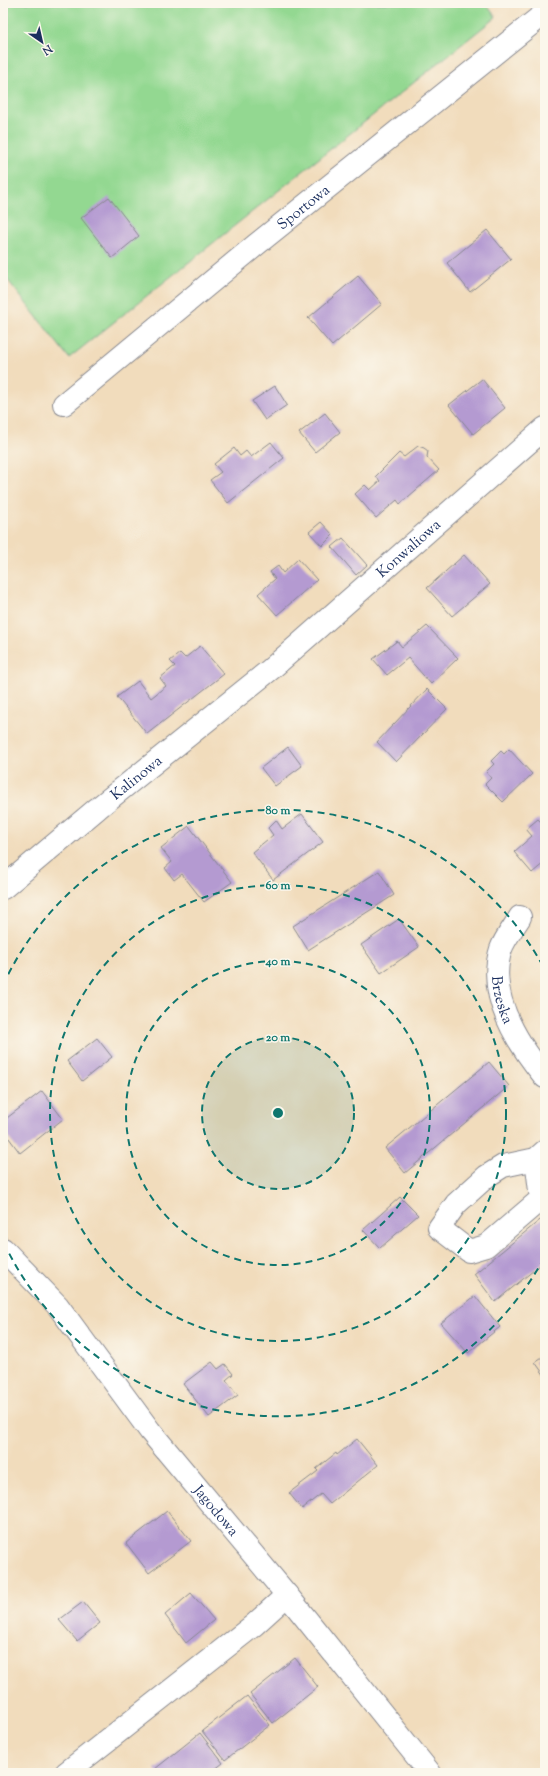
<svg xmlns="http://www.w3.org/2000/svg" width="548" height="1776" font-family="'Sorts Mill Goudy',serif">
	<rect width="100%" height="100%" fill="#fbf7ec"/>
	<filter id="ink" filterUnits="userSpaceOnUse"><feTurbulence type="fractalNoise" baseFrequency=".025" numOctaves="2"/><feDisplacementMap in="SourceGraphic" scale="8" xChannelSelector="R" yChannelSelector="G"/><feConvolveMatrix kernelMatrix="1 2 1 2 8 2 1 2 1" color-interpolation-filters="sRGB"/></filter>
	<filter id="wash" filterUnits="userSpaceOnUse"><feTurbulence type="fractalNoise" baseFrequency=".012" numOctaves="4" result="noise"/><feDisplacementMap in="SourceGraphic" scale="16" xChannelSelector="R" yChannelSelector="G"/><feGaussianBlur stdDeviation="0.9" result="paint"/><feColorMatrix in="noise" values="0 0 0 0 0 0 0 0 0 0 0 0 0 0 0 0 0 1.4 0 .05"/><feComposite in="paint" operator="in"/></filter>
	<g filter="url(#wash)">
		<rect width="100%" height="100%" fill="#f1dcbc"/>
		<path fill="#93d891" stroke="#578478" d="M3 3H485L496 17 69 358 3 274Z"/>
		<g id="blocks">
			<path fill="#b49ad1" d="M109 197 139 236 112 258 81 218Z
				M487 230 511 259 470 292 447 263Z
				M358 276 382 304 332 346 308 318Z
				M482 379 505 408 473 434 449 405Z
				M275 386 287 405 265 420 252 401Z
				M325 413 340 432 315 452 299 433Z
				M271 442 284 458 228 503 210 480 221 472 214 464 234 448 240 456 246 451 251 457Z
				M418 446 424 448 428 451 427 457 439 470 400 504 397 500 376 518 355 494 365 485 370 490 380 481 376 476 399 453 404 457Z
				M321 522 333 535 322 546 309 532Z
				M343 538 367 565 356 575 332 547Z
				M464 555 490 584 452 616 427 588Z
				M298 559 317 580 277 615 258 594 275 579 270 572 278 566 283 573Z
				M427 626 458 658 431 684 408 658 387 675 373 659 397 641 402 647Z
				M200 646 224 674 147 734 117 697 138 681 151 698 166 686 160 678 175 666 170 661 180 653 185 658Z
				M427 689 447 709 396 762 377 742Z
				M288 747 302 766 275 786 261 768Z
				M509 749 532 774 503 802 485 784 491 778 486 772 494 764 491 761 501 751 504 754Z
				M302 814 323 842 273 880 252 852 273 835 268 828 276 820 282 829Z
				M538 819 544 825H545V862L532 873 514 852 532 836 526 829Z
				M189 826 232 882 204 902 182 874 174 880 165 868 172 862 161 848Z
				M379 871 394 895 308 950 293 926Z
				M399 919 419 947 381 973 361 945Z
				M97 1038 112 1057 82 1081 67 1061Z
				M489 1062 509 1086 405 1173 385 1148Z
				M42 1091 63 1119 20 1153 3 1130V1121Z
				M400 1197 418 1215 380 1248 363 1230Z
				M545 1216V1261L495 1302 474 1274Z
				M475 1296 500 1327 468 1353 441 1323Z
				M545 1355V1376L535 1362Z
				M212 1362 218 1369 225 1364 233 1374 226 1380 238 1395 209 1417 183 1384Z
				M357 1439 378 1465 330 1504 321 1494 302 1509 289 1493 318 1471 316 1469 336 1453 337 1455Z
				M167 1511 191 1541 149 1573 126 1543Z
				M191 1593 214 1620 186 1643 165 1615Z
				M83 1602 100 1623 77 1641 59 1620Z
				M295 1658 318 1687 273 1723 250 1694Z
				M247 1696 270 1725 225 1760 202 1731Z
				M200 1733 223 1763 210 1773H158L155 1769Z"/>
		</g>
	</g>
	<g filter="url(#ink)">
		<use href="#blocks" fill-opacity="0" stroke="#86868d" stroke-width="1"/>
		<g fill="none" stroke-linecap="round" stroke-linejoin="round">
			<defs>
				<g id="minor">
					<path id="s1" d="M64 404 257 244 545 13"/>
					<path id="s2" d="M3 888 98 808 271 669 545 428"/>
					<path id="s3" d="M520 917C514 927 505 938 501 949 486 995 517 1043 545 1077"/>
					<path d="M536 1159 541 1199 486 1246 469 1251 439 1228 456 1204 487 1176 503 1166 536 1159 545 1151"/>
					<path id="s4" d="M3 1249 58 1306 150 1431 287 1595 430 1773"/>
					<path d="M66 1773 254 1625 287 1595"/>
				</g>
			</defs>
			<use href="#minor" stroke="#86868d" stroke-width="24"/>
			<use href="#minor" stroke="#fff" stroke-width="22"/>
		</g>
	</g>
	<circle cx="278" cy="1113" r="76" fill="#0f766e" fill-opacity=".12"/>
	<g fill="none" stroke="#0f766e" stroke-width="2" stroke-dasharray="7 5">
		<circle cx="278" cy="1113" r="76"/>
		<circle cx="278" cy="1113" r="152"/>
		<circle cx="278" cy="1113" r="228"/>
		<path d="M544 1258A303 303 0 0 1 3 1241M3 985A303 303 0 0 1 544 968"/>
	</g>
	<g text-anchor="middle" stroke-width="3" stroke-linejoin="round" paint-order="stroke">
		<g font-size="15" fill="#1b2f5e" stroke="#fbf7ec">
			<text dy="5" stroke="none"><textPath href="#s1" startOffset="310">Sportowa</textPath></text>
			<text dy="5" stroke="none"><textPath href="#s2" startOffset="529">Konwaliowa</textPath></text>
			<text dy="5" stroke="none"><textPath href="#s2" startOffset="173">Kalinowa</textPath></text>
			<text dy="5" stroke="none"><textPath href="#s3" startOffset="89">Brzeska</textPath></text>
			<text dy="5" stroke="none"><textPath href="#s4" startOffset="338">Jagodowa</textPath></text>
		</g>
	</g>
	<circle cx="278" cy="1113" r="6" fill="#0f766e" stroke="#fbf7ec" stroke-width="2"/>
	<g font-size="12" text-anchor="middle" font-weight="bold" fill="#0f766e" stroke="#fbf7ec" stroke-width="3" stroke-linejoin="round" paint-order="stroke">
		<text x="278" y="814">80 m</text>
		<text x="278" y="889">60 m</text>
		<text x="278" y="965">40 m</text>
		<text x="278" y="1041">20 m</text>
	</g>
	<rect width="548" height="1776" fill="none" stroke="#fbf7ec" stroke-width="16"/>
	<g transform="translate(42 42) rotate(146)" stroke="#fbf7ec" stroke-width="3" paint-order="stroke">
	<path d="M0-3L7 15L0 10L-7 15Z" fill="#1b2f5e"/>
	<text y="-6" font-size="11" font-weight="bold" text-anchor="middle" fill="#1b2f5e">N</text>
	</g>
</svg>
